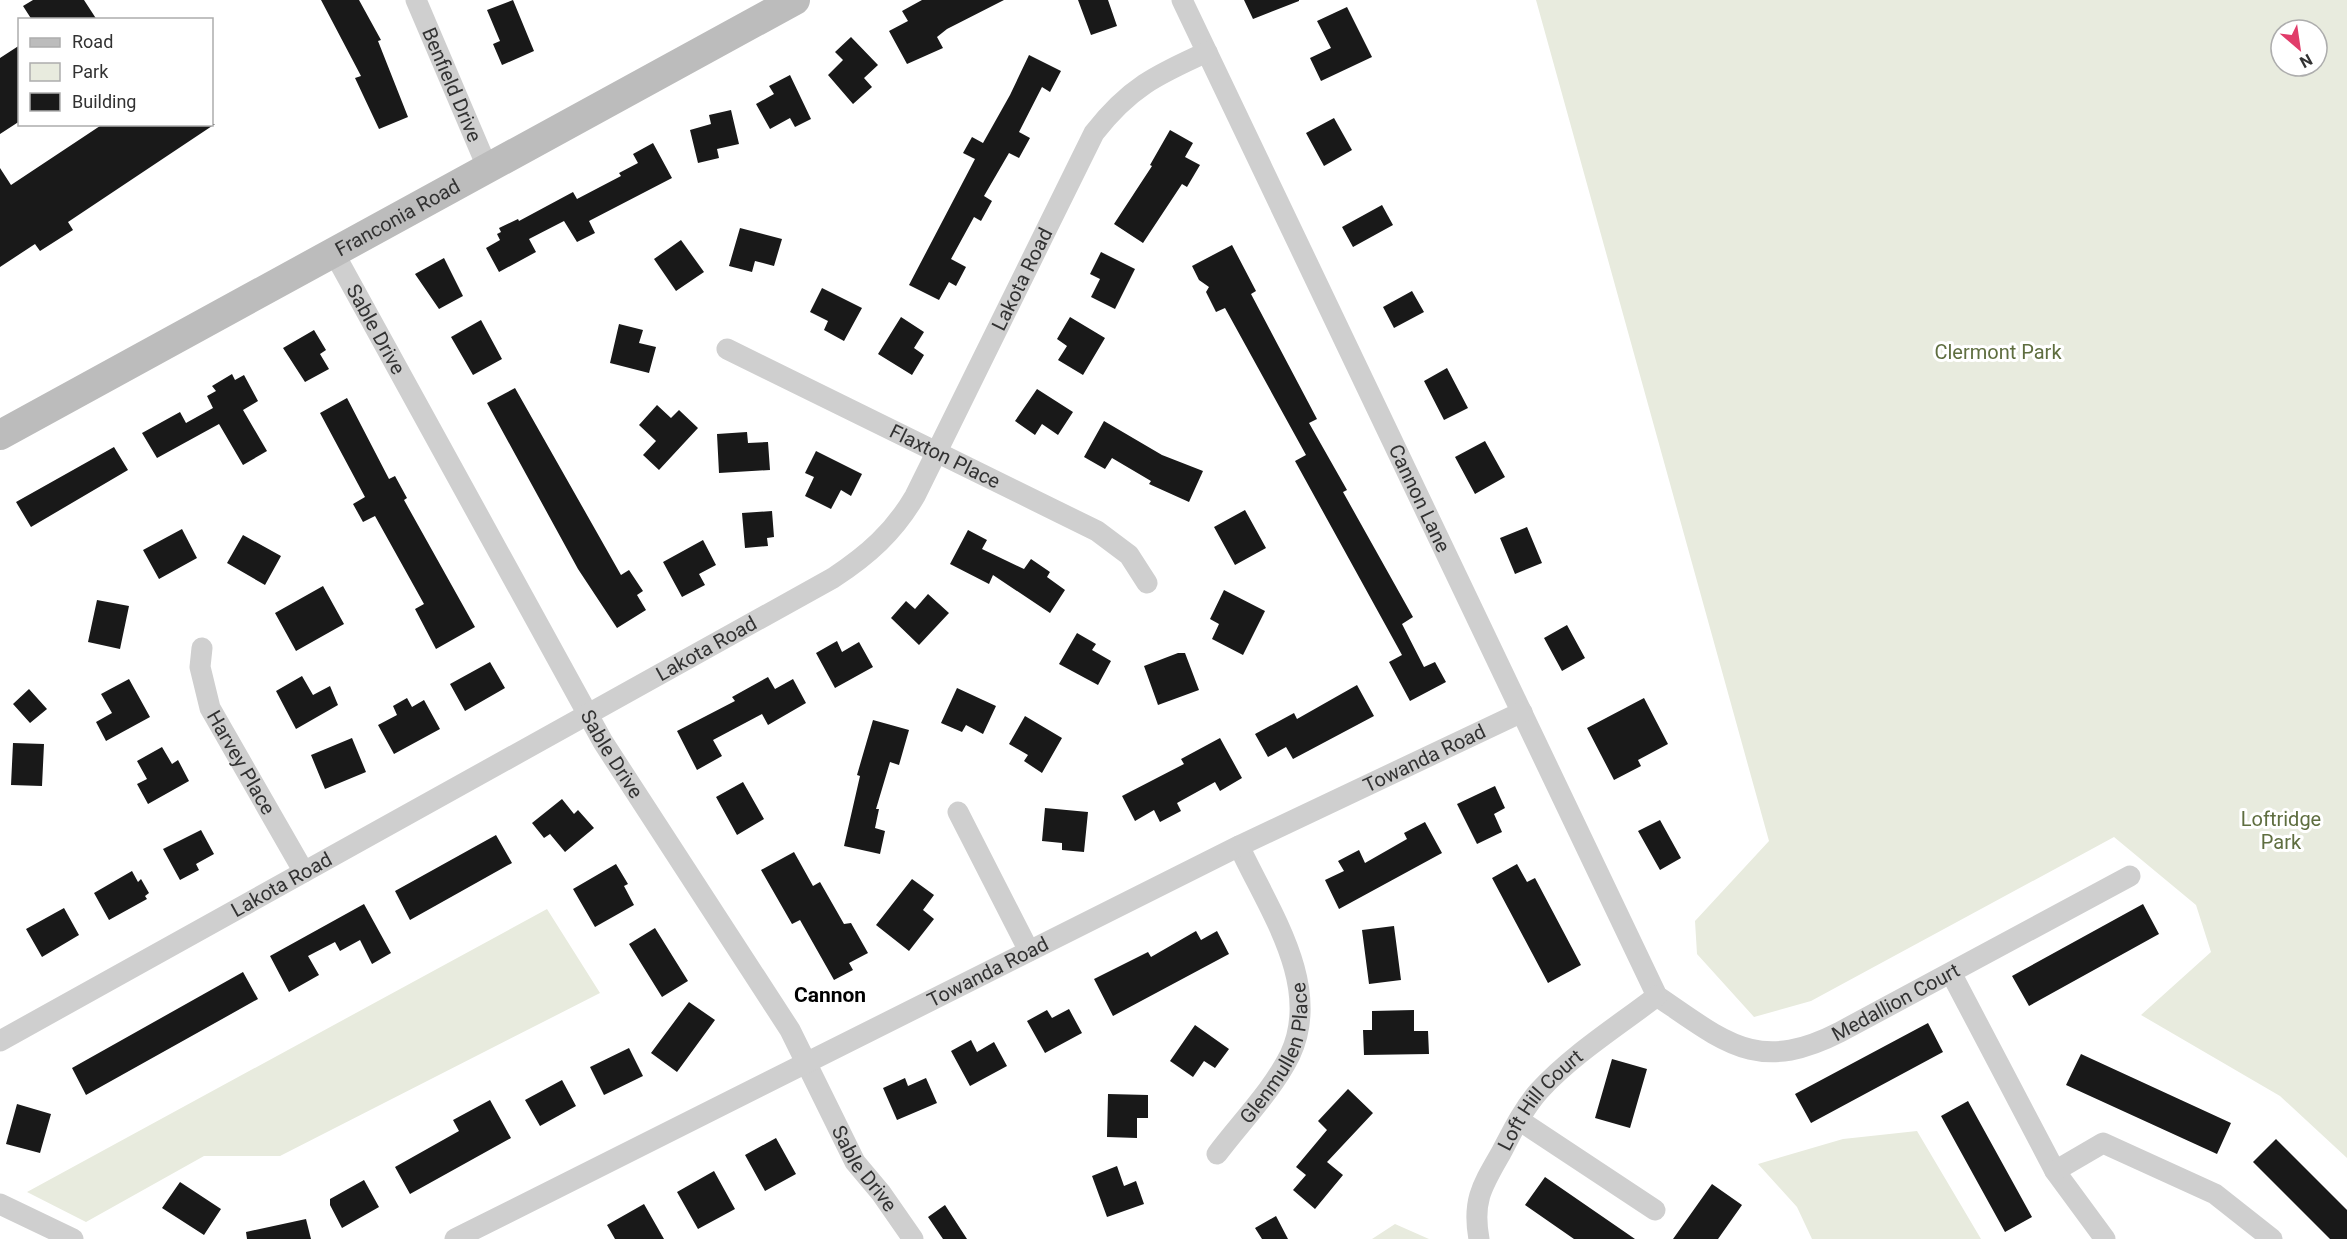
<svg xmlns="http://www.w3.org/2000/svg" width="2347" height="1239" font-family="Roboto,sans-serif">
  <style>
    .green { fill: #e8ebde; fill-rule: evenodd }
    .building { fill: #191919 }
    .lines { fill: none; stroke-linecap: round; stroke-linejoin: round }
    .street { stroke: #cfcfcf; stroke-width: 21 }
    .secondary { stroke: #bcbcbc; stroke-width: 30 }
    .labels { text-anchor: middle; stroke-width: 6; stroke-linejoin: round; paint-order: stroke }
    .street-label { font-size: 20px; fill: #323232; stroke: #fff }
    .park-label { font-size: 20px; fill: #5f6e40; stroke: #fff }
    .neighbourhood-label { font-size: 21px; font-weight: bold; fill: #000; stroke: #fff }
  </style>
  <rect width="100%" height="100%" fill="#fff"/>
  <path class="green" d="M1536,0H2347V1158L2280,1096L2141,1015L2211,952L2196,905L2114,837L1811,1001L1754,1017L1697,954L1695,921L1769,841ZM2281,30H2317V66H2281Z
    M547,909L600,993L280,1156H204L86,1222L27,1192Z
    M1917,1131L1981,1239H1812L1797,1207L1758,1164L1843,1139Z
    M1395,1224L1429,1239H1372Z"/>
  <path class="building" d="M33,0H84L97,20H32L23,6Z
    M321,0H359L381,40L378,41L408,117L379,129L355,78L361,76Z
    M513,0L534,51L502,65L493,44L500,41L487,10Z
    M922,0H1004L947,29L937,37L943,48L907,64L889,31L908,21L902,11Z
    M1078,0H1108L1117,26L1091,35Z
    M1244,0H1299V1L1253,19Z
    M1347,7L1372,57L1321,81L1310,58L1331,48L1317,21Z
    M851,37L878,65L864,78L872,87L853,104L828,75L843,60L835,52Z
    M20,45V121L0,134V58Z
    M1029,55L1061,71L1050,92L1042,87L1019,132L1030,138L1019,158L1009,153L984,196L992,201L981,221L974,217L951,259L966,267L956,286L949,282L939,300L909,285L975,159L963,153L972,137L983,143L1010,95Z
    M790,75L811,119L795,127L790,118L770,129L756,104L774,94L769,86Z
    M731,110L739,144L717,149L719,158L698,163L690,130L711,124L709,115Z
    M1334,118L1352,150L1324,166L1306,133Z
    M103,124H215L68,222L73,230L40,251L35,244L0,267V168L11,185Z
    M1170,130L1193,143L1185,157L1200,165L1187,187L1182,184L1143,243L1114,224L1152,166L1150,165Z
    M653,143L672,178L589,221L595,233L577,242L564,221L529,239L536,252L499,272L486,248L500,240L497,234L501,232L499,228L518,219L519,221L573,192L577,199L621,176L619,173L638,163L633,154Z
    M1382,205L1393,225L1353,247L1342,227Z
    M740,228L782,239L774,266L755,261L752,272L729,266Z
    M681,240L704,272L676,291L654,259Z
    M1232,245L1256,291L1251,294L1317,419L1309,423L1347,490L1343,492L1413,617L1402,624L1424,667L1435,662L1446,682L1410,701L1389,662L1402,655L1295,461L1306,455L1225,308L1216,312L1206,292L1209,287L1199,280L1192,266Z
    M1101,252L1135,269L1115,309L1091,297L1100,279L1090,274Z
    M444,258L463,296L439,309L415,274Z
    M822,288L862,308L844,341L824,330L828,321L810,312Z
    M1412,291L1424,312L1394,328L1383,307Z
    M901,317L924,332L914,348L924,355L912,375L878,354Z
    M1070,317L1105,338L1083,375L1058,360L1067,346L1057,339Z
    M481,320L502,359L473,375L451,337Z
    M619,324L643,330L639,343L656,347L649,373L610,363Z
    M314,330L326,350L320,354L329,369L305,382L283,348Z
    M1447,368L1468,408L1444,420L1424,381Z
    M232,374L235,380L244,375L258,401L243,410L267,451L243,465L219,424L157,458L142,433L180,412L186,423L213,408L207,396L216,391L212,386Z
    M515,388L621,575L629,570L643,591L637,595L646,610L617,628L578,569L487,403Z
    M1037,389L1073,412L1058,435L1042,424L1035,435L1015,421Z
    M347,398L389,479L395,476L407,498L404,500L475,627L436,649L415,609L424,604L375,516L363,522L353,504L365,497L320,413Z
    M657,405L671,418L679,410L698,428L659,470L643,455L656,441L639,425Z
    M1104,421L1162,455L1203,471L1189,502L1149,484L1151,481L1112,458L1105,469L1084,457Z
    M747,432L748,443L768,442L770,470L719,473L717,434Z
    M1485,441L1505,477L1475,494L1455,457Z
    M114,447L128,470L31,527L16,502Z
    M816,451L862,474L851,496L841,490L831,509L805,496L814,477L805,473Z
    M1245,510L1266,548L1235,565L1214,527Z
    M772,511L774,537L767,538L768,546L745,548L742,513Z
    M1527,527L1542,563L1515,574L1500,538Z
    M182,529L197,558L159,579L143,550Z
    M968,530L987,540L982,549L1024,569L1031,559L1050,572L1047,577L1065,590L1050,613L993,575L989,584L950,564Z
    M243,535L281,556L265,585L227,563Z
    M703,540L716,565L699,574L705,585L682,597L663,562Z
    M323,586L344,624L296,651L275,613Z
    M1224,590L1265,611L1243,655L1212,639L1219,624L1210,619Z
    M928,594L949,613L919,645L891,618L906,601L915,609Z
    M97,600L129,606L120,649L88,642Z
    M1567,625L1585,658L1562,671L1544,638Z
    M1077,633L1096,644L1092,650L1111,661L1098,685L1059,664Z
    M837,641L842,652L859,642L873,667L835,688L816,653Z
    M1178,653H1185L1199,690L1158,705L1144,666Z
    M490,662L505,688L465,711L450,684Z
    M302,676L313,695L330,686L338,705L296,729L276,691Z
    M768,677L775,689L793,679L806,703L768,725L762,714L713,740L722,756L697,770L677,731L735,701L732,697Z
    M129,679L150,717L106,741L96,722L112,713L101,694Z
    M1357,685L1374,716L1293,759L1286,747L1268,757L1255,734L1294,713L1297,719Z
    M957,688L996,706L983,734L966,725L962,732L941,723Z
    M29,689L47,709L30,723L13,704Z
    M407,698L412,707L424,700L440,729L394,754L378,725L397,715L393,706Z
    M1644,698L1668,744L1638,760L1641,766L1614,780L1587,728Z
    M1025,716L1062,738L1042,773L1024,761L1028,755L1009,744Z
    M873,720L909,730L899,765L890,762L876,809H879L875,828L885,831L880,854L844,846L860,776L857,775Z
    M352,738L366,772L325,789L311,755Z
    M1220,738L1242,778L1220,791L1215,782L1177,803L1181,811L1160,822L1154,810L1135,821L1122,796L1184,764L1181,759Z
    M13,743L44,744L42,786L11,785Z
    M162,747L172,764L178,760L189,781L148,804L137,784L147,779L137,761Z
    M743,782L764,819L737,835L716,797Z
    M1495,786L1505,808L1494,814L1502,832L1477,844L1457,804Z
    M562,799L574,814L578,810L594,828L565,852L550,834L544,838L532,823Z
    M1045,808L1088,812L1084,852L1062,850V843L1042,841Z
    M1660,820L1681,858L1660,870L1638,831Z
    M1425,822L1442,853L1339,909L1325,880L1344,871L1338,861L1359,850L1365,863L1407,839L1404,833Z
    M201,830L214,854L196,864L199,870L180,880L163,849Z
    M496,835L512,863L410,920L395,891Z
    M794,852L813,886L820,882L844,924L851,923L868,953L849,963L853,970L834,980L800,920L792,924L761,870Z
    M616,864L628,884L624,886L634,905L595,927L573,889Z
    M1517,864L1527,882L1535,878L1581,965L1548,983L1492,878Z
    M132,871L138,882L141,879L149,893L145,896L147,899L109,920L94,893Z
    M912,879L934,895L923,910L934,919L909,951L876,925Z
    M364,904L391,953L372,964L360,940L340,951L335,942L308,956L319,975L289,992L270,956Z
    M2143,904L2159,934L2029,1006L2012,976Z
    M64,908L79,935L42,957L26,929Z
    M1394,926L1401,980L1369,984L1362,930Z
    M655,928L688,981L662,997L629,944Z
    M1196,931L1201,940L1217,931L1229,954L1113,1016L1094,979L1148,952L1151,957Z
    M243,972L258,999L86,1095L72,1068Z
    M689,1002L715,1020L677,1072L651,1053Z
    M1069,1009L1082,1033L1045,1053L1027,1021L1047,1010L1052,1018Z
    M1414,1010V1031H1428L1429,1054L1364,1055L1363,1030H1372V1011Z
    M1928,1023L1943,1052L1811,1123L1795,1094Z
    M1195,1025L1229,1049L1215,1068L1204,1061L1193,1077L1170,1061Z
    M971,1040L977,1052L994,1042L1007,1066L970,1086L951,1051Z
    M629,1048L643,1076L604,1095L590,1067Z
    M2081,1054L2231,1123L2217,1154L2066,1085Z
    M1612,1059L1647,1069L1630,1128L1595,1118Z
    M905,1078L908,1086L926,1078L937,1103L897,1120L883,1088Z
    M562,1080L576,1106L540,1126L525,1100Z
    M1348,1089L1373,1113L1327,1162L1343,1175L1315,1209L1293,1190L1306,1175L1296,1167L1327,1130L1318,1121Z
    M1108,1094L1148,1095V1118H1137V1138L1107,1137Z
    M490,1100L511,1138L410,1194L395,1167L459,1131L453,1120Z
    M1968,1101L2032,1217L2005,1232L1941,1116Z
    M17,1104L51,1114L40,1153L6,1144Z
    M776,1138L796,1174L765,1191L745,1155Z
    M2276,1139L2347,1210V1239H2330L2253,1162Z
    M1117,1166L1124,1186L1136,1181L1144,1204L1107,1217L1092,1176Z
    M714,1171L735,1209L698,1229L677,1192Z
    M1545,1177L1635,1239H1574L1525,1205Z
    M364,1180L379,1207L342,1228L330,1205V1199Z
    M180,1182L221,1209L204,1235L162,1208Z
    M1712,1184L1742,1205L1718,1239H1673Z
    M644,1204L664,1239H615L607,1225Z
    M945,1205L967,1239H943L928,1217Z
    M1276,1216L1288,1239H1262L1255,1228Z
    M306,1219L311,1239H247L246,1232Z"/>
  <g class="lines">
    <g class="street">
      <path id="s1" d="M416,0L488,169"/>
      <path id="s2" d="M1182,0L1657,996C1726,1043 1758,1074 1840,1032L2130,876"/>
      <path id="s3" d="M334,253L603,742L790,1030L855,1162L881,1193L913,1239"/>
      <path id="s4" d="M727,349L1097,531L1129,555L1147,583"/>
      <path id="s5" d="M202,648L200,667L210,708L304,872"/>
      <path d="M958,812L1029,951"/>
      <path d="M1951,973L2055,1171L2105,1239"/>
      <path id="s6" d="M0,1041L833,578C868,555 894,532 915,496L1094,133C1129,88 1156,75 1207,52"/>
      <path d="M1519,1120L1655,1210"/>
      <path id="s7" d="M1217,1154C1241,1122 1272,1091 1290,1055C1323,985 1268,909 1239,846"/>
      <path d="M2055,1171L2103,1143L2215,1194L2272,1239"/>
      <path d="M0,1204L73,1239"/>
      <path id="s8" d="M455,1239L1239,846L1522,712"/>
      <path id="s9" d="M1479,1239C1472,1201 1482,1186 1501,1153C1512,1132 1523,1109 1539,1091C1573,1054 1618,1026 1657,996"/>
    </g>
    <path class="secondary" id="s10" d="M0,435L795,0"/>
  </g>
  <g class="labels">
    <g class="street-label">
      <text dy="7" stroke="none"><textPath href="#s1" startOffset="92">Benfield Drive</textPath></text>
      <text dy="7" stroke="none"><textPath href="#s10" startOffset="453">Franconia Road</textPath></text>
      <text dy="7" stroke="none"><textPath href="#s6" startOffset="1312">Lakota Road</textPath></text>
      <text dy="7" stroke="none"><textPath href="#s3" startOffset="87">Sable Drive</textPath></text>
      <text dy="7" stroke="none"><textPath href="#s4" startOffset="243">Flaxton Place</textPath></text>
      <text dy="7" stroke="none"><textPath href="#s2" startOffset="552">Cannon Lane</textPath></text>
      <text dy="7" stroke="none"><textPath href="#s6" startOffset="808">Lakota Road</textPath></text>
      <text dy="7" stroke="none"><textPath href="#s3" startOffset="573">Sable Drive</textPath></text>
      <text dy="7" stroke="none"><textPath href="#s8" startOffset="1082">Towanda Road</textPath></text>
      <text dy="7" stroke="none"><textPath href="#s5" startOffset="124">Harvey Place</textPath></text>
      <text dy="7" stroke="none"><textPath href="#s6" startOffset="322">Lakota Road</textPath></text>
      <text dy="7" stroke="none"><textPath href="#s8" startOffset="596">Towanda Road</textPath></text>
      <text dy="7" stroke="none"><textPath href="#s2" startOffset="1368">Medallion Court</textPath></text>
      <text dy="7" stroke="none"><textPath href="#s7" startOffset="120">Glenmullen Place</textPath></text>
      <text dy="7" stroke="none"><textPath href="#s9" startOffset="158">Loft Hill Court</textPath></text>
      <text dy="7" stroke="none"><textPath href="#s3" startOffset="1059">Sable Drive</textPath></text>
    </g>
    <g class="park-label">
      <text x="1998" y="359">Clermont Park</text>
      <text x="2281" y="826">Loftridge<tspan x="2281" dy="23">Park</tspan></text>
    </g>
    <g class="neighbourhood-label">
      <text x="830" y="1002">Cannon</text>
    </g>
  </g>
  <rect x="18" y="18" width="195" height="108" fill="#ffffff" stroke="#adadad" stroke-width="1.5"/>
  <rect x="30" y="38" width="30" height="9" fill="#bcbcbc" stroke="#adadad" stroke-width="1.5"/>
  <text x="72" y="48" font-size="18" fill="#323232">Road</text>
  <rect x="30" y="63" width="30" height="18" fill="#e8ebde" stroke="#adadad" stroke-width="1.5"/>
  <text x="72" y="78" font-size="18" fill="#323232">Park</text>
  <rect x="30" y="93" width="30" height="18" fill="#191919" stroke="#adadad" stroke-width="1.5"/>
  <text x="72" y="108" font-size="18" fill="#323232">Building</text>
  <g transform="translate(2299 48) rotate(151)"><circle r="28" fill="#ffffff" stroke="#adadad" stroke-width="1.5"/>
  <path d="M0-4.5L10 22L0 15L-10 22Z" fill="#e13c6a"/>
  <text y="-9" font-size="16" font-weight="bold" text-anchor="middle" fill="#323232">N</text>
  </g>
</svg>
